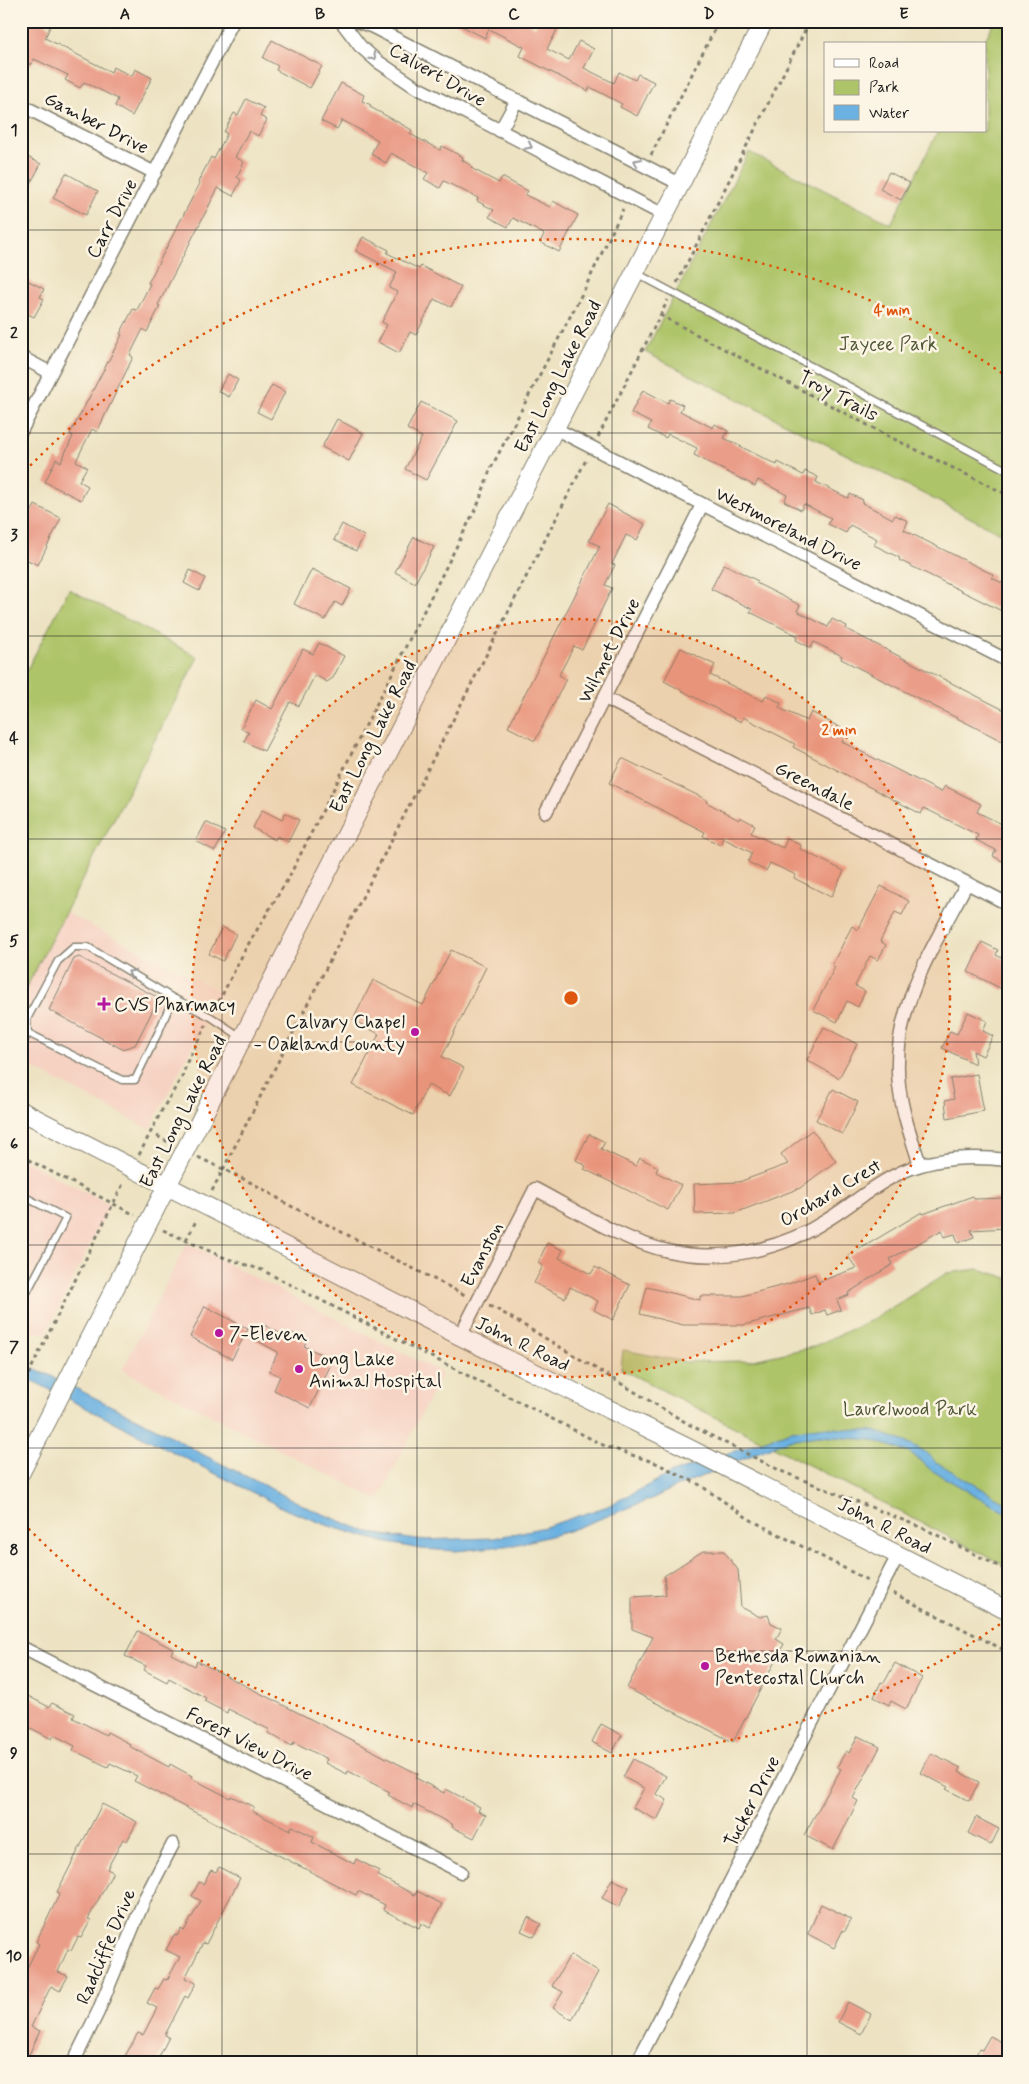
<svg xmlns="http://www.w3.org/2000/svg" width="1029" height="2084" font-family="Mynerve,sans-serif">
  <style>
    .built { fill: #f6d2c3 }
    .green { fill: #aec469; stroke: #657042 }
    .water { fill: #6bb1e1; stroke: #44667e }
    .building { fill: #ea9e8a }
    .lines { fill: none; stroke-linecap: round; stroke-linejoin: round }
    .service-casing { stroke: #848070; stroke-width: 9 }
    .minor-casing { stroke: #848070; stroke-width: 15 }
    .secondary-casing { stroke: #848070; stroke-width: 20 }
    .path { stroke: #848070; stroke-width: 3; stroke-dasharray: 4 4; stroke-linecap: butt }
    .service { stroke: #fff; stroke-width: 6 }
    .minor { stroke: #fff; stroke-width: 12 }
    .secondary { stroke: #fff; stroke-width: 18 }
    .oneway { stroke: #999 }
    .grid { fill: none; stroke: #1c1c1c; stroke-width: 1; stroke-opacity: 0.55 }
    .ring { fill: none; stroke: #de560d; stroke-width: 2.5; stroke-dasharray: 2.5 5 }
    .poi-dot { fill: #b5179e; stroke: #fcf5e5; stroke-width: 2 }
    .labels { text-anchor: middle; stroke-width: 5; stroke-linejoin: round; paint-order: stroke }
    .street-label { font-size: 19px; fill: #1c1c1c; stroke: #fcf5e5 }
    .park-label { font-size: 19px; fill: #4f5737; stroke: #fcf5e5 }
    .poi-label { font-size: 19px; fill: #1c1c1c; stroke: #fcf5e5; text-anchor: start }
    .centre { fill: #de560d; stroke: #fcf5e5; stroke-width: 2.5 }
    .ring-label { font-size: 15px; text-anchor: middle; font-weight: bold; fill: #de560d; stroke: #fcf5e5; stroke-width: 5; stroke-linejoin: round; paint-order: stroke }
    .neatline { fill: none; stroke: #1c1c1c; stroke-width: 2 }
    .grid-label { font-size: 16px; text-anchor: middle; font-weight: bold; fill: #1c1c1c }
  </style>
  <rect width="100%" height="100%" fill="#fcf5e5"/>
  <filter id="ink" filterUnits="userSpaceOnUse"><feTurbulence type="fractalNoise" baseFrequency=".02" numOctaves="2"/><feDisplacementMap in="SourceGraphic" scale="10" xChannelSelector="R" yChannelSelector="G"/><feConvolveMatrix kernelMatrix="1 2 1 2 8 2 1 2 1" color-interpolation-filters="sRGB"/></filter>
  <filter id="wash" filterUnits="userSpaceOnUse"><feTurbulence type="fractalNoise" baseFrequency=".0096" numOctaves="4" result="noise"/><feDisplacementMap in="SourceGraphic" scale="20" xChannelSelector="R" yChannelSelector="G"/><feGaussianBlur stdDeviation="1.12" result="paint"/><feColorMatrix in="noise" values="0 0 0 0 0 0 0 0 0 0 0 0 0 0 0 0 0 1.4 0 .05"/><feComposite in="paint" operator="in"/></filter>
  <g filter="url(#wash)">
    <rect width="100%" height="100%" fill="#ede3c3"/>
    <path class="built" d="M65,912L220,992L150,1129L21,1062V998Z
      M21,1159L110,1205L46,1333L21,1331Z
      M187,1243L442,1373L378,1500L122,1370Z"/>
    <path class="green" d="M995,21H1008V537L645,352L749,152L891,224L938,131H985V44H983Z
      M69,589L198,657L21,998V681Z
      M979,1269L1008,1278V1567L621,1369L623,1350L686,1362L749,1361L812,1347L870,1321L947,1273Z"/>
    <path class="water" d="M21,1363L45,1373L162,1431L204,1455L313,1510L370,1533L417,1540L494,1538L545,1527L608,1506L672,1473L791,1431L818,1427L875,1431L911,1444L925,1452L936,1462L1008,1504V1514L931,1470L919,1459L907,1452L872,1440L819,1436L788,1440L674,1488L649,1500L566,1532L514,1545L456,1551L421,1549L383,1542L332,1527L287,1510L21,1375Z"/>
    <g id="blocks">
      <path class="building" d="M21,21H39L50,27L45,38L111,72L113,67L132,76L135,69L152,78L132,116L115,106L118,99L84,82L80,88L65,80L68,75L34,59L31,65L21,60Z
        M452,21H524L535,27L538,21H549L559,26L547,49L569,60L579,41L594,49L584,68L614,83L619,72L635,80L638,74L654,82L637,116L620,107L622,104L590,87L588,91L520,56L524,47L489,29L485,38Z
        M272,40L322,66L310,88L276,70L278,66L263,58Z
        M341,83L364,95L362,101L371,105L370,107L412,130L410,134L440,150L442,146L463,157L462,160L472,166L471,168L499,183L502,177L528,191L525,195L550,207L553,201L578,215L559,252L540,242L544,234L513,218L508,227L489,217L494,210L477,201L478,198L444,181L440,188L424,179L428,173L391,153L386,163L371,154L378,140L342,120L337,129L321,121Z
        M246,99L264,108L260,116L267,120L258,136L249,131L235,157L244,162L237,177L241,180L233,196L218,188L158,305L160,306L147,332L143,329L130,355L133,357L97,432L92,429L76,461L87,467L79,481L88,486L81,500L45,482L56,459L61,462L73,436L70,434L122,335L120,334L133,309L137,310L150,284L148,283L200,183L198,182L211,157L214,159L227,134L224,132L234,113L238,115Z
        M26,156L41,164L21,201V165Z
        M889,172L910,183L901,200L880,189Z
        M66,173L98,191L86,215L53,198Z
        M363,237L389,250L387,253L419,269L421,266L461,287L451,307L434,299L416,335L410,332L399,353L378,342L387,325L382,322L397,292L389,288L397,272L356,251Z
        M21,277L44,289L40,297L44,299L34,317L21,311Z
        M228,374L238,380L229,397L218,391Z
        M272,385L285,392L271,419L257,412Z
        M643,390L668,403L670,399L683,405L680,411L713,428L715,424L728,431L724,438L777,465L778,462L803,475L805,471L818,477L816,482L848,498L850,494L863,500L862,503L893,519L895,515L908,521L904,530L994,575L992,578L1008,586V614L899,560L900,558L874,545L877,539L850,525L846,533L828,524L831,518L804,504L801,510L784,501L787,495L758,480L755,486L694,455L697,448L668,434L666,438L648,429L651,423L631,413Z
        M421,402L458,421L426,480L405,469L422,437L407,429Z
        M337,419L363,433L349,461L322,447Z
        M608,504L645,524L637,540L626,535L612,564L615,565L605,585L612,588L582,650L574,646L559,675L566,679L535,741L508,727L600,546L589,541Z
        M35,505L61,518L38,565L21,557V532Z
        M342,524L364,536L356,551L334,540Z
        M414,537L434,547L415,583L395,572Z
        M724,564L758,581L756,583L800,605L797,611L828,627L832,619L847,626L846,629L1008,712V744L841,659L842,656L814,642L811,648L796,640L798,636L750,612L752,609L711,589Z
        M312,569L351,589L342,606L335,602L325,620L294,604Z
        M190,570L205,578L199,591L184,583Z
        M319,643L344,656L333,678L327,682L315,675L299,706L290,702L264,751L244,741L249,732L241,728L256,700L272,709L303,649L313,654Z
        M681,648L715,665L710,675L763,701L766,695L781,703L779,708L807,721L811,712L847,731L842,742L941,792L945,786L981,804L977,812L1008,827V864L993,856L996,850L976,840L978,835L924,808L921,814L793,747L795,744L743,717L741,722L664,681Z
        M622,758L707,800L706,802L739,820L740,817L755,825L751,833L783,848L787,839L801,845L800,849L844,871L831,897L794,878L796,875L770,863L766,871L748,862L752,853L723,838L720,845L703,836L705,832L609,783Z
        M262,810L282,820L285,813L299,820L288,842L277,836L275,840L253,828Z
        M206,822L225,832L215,851L196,841Z
        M881,886L909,901L902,915L895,912L880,941L886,945L878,960L870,956L855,986L865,991L858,1007L847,1001L837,1022L813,1010L835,967L832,965L852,926L858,930Z
        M222,927L236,934L223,961L209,954Z
        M982,942L998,950L996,955L1008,961V983L1004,990L968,972Z
        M451,950L486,967L442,1057L464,1068L450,1096L428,1085L413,1115L353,1085L379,1034L353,1020L373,980L423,1005Z
        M79,957L159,998L135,1045L122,1049L49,1010L74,959Z
        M968,1012L987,1021L983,1031L993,1036L983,1056L973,1051L975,1064L942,1048L950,1031L957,1034Z
        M824,1027L857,1044L839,1078L807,1060Z
        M977,1074L984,1111L947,1118L945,1101L954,1099L950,1079Z
        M833,1089L858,1102L842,1134L816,1120Z
        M812,1130L836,1161L800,1188L735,1213L695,1214L694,1184L739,1182L788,1164L781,1154Z
        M589,1134L605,1142L601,1149L636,1166L640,1158L658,1167L656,1172L681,1185L668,1210L584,1169L586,1166L576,1160Z
        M973,1196L974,1199L1008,1198L1007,1228L971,1230L974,1237L958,1243L955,1234L944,1237L942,1230L890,1259L893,1264L848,1293L849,1295L837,1300L841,1310L827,1315L825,1310L812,1315L809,1308L744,1325H683L640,1314L647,1287L700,1300V1296H742L788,1284L815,1274L818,1282L856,1268L848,1256L922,1212L923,1214Z
        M547,1243L563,1250L559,1258L591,1274L595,1267L630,1285L613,1320L594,1310L598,1301L570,1287L565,1298L534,1283L543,1266L538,1263Z
        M205,1306L248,1329L232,1359L190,1337Z
        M262,1324L287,1337L290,1332L307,1340L304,1346L333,1360L310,1408L274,1390L280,1376L269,1371L278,1352L254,1339Z
        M703,1551H724L738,1570L741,1607L760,1617L768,1615L771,1623L782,1628L776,1639L784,1644L733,1742L627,1688L653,1637L632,1629V1597L666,1595L664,1576Z
        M138,1631L173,1649L171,1654L195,1666L197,1661L418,1774L416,1778L444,1793L446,1789L480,1807L478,1811L486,1815L474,1838L452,1827L453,1825L413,1804L412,1808L388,1795L390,1792L348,1771L347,1774L325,1763L327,1759L294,1742L292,1746L268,1733L270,1730L228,1709L227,1713L204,1701L206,1698L169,1678L167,1682L144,1670L146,1666L125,1656Z
        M895,1663L922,1678L906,1709L891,1701L889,1705L874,1697L881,1682L884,1683Z
        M28,1696L49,1707L52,1703L75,1714L73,1718L106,1735L107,1732L130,1744L129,1746L169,1767L170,1764L192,1776L191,1778L230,1798L231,1796L254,1807L252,1811L290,1830L292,1826L314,1837L312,1842L354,1864L356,1859L379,1871L377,1875L415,1895L417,1891L442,1904L430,1928L421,1923L419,1928L383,1910L385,1905L358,1891L356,1895L134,1781L137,1776L110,1763L108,1767L73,1750L75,1746L54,1735L52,1739L21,1723V1710Z
        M601,1724L622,1735L612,1753L592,1742Z
        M858,1736L880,1747L853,1798L858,1801L833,1850L804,1835L841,1769L837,1767L846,1751L849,1753Z
        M931,1753L961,1768L959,1772L979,1782L969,1801L946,1789L948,1787L921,1773Z
        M633,1759L666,1776L656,1794L667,1800L657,1820L633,1808L644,1788L623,1777Z
        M102,1804L137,1822L127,1841L123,1839L107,1869L113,1872L88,1919L91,1920L81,1938L78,1937L71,1951L68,1949L58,1972L68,1976L60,1991L51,1986L31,2027L40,2031L25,2063H21V1980L39,1944L36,1942L60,1893L57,1892Z
        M976,1817L999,1829L991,1845L968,1833Z
        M219,1867L240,1878L206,1944L203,1943L185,1978L196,1983L188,1998L185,1996L165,2035L169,2037L156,2063H134L124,2058L138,2033L143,2035L157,2008L147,2003L155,1988L158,1989L164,1979L167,1980L180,1957L166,1950L174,1935L177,1936L181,1929L184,1931L201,1901L192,1896L199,1882L203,1884L211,1870L216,1872Z
        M612,1879L629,1887L619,1907L602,1898Z
        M821,1904L851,1919L845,1931L843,1930L834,1948L808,1934Z
        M528,1917L541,1924L534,1937L521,1931Z
        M570,1955L598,1972L572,2020L553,2008L563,1992L552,1986Z
        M848,2002L871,2014L861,2034L838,2022Z
        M990,2036L1008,2045V2063H972L979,2049L982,2050Z"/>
    </g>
  </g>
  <g filter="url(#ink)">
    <use href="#blocks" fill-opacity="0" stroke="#848070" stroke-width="1"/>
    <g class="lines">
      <g class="service-casing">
        <path id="service" d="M636,273L1008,471
          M28,1033L27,1019L58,961L74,947H88L173,998L211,1017L241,1037
          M21,1047L28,1033L122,1080H135L159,1031L173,998
          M21,1195L66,1218L25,1296L21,1295"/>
      </g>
      <g class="minor-casing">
        <path id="minor" d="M341,21L360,46L377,61L414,86L664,215
          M357,21L373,27L680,184
          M21,105L155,173
          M500,131L517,100
          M21,357L51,373
          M554,428L1008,661
          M21,431L233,21
          M605,698L1008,904
          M546,812L702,505
          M920,1165C912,1139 902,1113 899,1085C890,1011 934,946 967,883
          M460,1336L535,1189C577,1211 621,1240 668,1251C722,1263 781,1250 827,1220C853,1204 876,1183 904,1171C937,1157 973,1156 1008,1160
          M21,1647L461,1872
          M73,2063L98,2012L145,1898L173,1844
          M637,2063L898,1555"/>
      </g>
      <g class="secondary-casing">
        <path id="secondary" d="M21,1111L460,1336L688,1448L1008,1611
          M21,1472L366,796L764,21"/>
      </g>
      <path class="path" d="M651,155L719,21
        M677,283L810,21
        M660,315L892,438L1008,495
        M598,437L668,300
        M215,1009L246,948L289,877L479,502L490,470L585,288L623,209
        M157,1136L172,1144
        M139,1155L163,1108L182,1077L187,1062L206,1025
        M21,1156L135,1215
        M198,1157C228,1172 258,1184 285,1203L467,1296
        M212,1191L587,458
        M163,1230L225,1258L262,1270L605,1446L656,1463L700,1485L749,1519L869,1581
        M186,1240L197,1219
        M489,1306L495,1308L690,1425L781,1471L925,1529L1008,1571
        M21,1389L124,1182
        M893,1593L1008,1652"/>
      <use href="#service" class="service"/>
      <use href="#minor" class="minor"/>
      <use href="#secondary" class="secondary"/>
    </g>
    <defs><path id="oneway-chevron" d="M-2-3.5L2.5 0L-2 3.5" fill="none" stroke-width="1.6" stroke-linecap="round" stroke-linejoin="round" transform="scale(1.25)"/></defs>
    <g class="oneway">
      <use href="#oneway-chevron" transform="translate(373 57) rotate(40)"/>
      <use href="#oneway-chevron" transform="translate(529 146) rotate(27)"/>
      <use href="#oneway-chevron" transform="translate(637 162) rotate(-153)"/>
      <use href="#oneway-chevron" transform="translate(131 973) rotate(-149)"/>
    </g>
  </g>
  <path class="grid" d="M222,21V2063M417,21V2063M612,21V2063M807,21V2063M21,230H1008M21,433H1008M21,636H1008M21,839H1008M21,1042H1008M21,1245H1008M21,1448H1008M21,1651H1008M21,1854H1008"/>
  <circle cx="571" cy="998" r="379" fill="#de560d" fill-opacity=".12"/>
  <g class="ring">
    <circle cx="571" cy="998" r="379"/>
    <path d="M1006 1620A759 759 0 0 1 25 1525M25 471A759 759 0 0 1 1006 376"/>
  </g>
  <g class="poi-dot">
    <path d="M101.5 996.5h5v5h5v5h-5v5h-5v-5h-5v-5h5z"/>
    <circle cx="415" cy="1032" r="5"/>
    <circle cx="219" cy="1333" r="5"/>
    <circle cx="299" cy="1369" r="5"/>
    <circle cx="705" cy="1666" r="5"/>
  </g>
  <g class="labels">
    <g class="street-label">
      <text transform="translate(438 74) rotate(30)" y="7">Calvert Drive</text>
      <text transform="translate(97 122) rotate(27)" y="7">Gamber Drive</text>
      <text transform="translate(111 218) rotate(-62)" y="7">Carr Drive</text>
      <text transform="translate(557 376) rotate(-63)" y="7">East Long Lake Road</text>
      <text transform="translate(839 395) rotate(28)" y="7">Troy Trails</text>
      <text transform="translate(789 528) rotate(27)" y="7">Westmoreland Drive</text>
      <text transform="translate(608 650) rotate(-63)" y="7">Wilmet Drive</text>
      <text transform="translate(372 736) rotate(-63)" y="7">East Long Lake Road</text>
      <text transform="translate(815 785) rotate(27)" y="7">Greendale</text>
      <text transform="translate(182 1111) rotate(-63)" y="7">East Long Lake Road</text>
      <text transform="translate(830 1192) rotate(-31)" y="7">Orchard Crest</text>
      <text transform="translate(481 1254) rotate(-63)" y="7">Evanston</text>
      <text transform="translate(523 1343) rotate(26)" y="7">John R Road</text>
      <text transform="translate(885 1525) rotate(27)" y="7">John R Road</text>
      <text transform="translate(250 1743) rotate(27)" y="7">Forest View Drive</text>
      <text transform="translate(751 1801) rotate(-63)" y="7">Tucker Drive</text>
      <text transform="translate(105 1946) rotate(-67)" y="7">Radcliffe Drive</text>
    </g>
    <g class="park-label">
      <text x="888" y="350">Jaycee Park</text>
      <text x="910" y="1415">Laurelwood Park</text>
    </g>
    <g class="poi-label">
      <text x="114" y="1011">CVS Pharmacy</text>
      <text x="405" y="1028" text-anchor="end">Calvary Chapel<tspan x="405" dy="22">- Oakland County</tspan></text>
      <text x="229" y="1340">7-Eleven</text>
      <text x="309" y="1365">Long Lake<tspan x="309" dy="22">Animal Hospital</tspan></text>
      <text x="715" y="1662">Bethesda Romanian<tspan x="715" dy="22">Pentecostal Church</tspan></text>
    </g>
  </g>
  <circle cx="571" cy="998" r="8" class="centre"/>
  <g class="ring-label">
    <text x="892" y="315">4 min</text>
    <text x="839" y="735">2 min</text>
  </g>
  <rect width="1029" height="2084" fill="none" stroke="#fcf5e5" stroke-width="55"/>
  <rect x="824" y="42" width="162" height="90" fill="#fcf5e5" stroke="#a29e95"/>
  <rect x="834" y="59" width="25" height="8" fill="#ffffff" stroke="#a29e95"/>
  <text x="869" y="68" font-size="15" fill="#1c1c1c">Road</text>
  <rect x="834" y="80" width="25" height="15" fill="#aec469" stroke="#a29e95"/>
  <text x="869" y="92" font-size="15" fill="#1c1c1c">Park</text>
  <rect x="834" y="105" width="25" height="15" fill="#6bb1e1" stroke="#a29e95"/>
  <text x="869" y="118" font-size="15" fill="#1c1c1c">Water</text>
  <rect x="28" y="28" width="974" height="2028" class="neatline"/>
  <g class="grid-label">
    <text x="125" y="19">A</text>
    <text x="320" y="19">B</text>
    <text x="514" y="19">C</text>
    <text x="709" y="19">D</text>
    <text x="904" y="19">E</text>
    <text x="14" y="135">1</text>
    <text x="14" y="338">2</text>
    <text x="14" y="540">3</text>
    <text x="14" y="743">4</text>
    <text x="14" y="946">5</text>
    <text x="14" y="1149">6</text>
    <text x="14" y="1352">7</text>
    <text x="14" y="1555">8</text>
    <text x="14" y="1758">9</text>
    <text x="14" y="1961">10</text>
  </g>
</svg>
